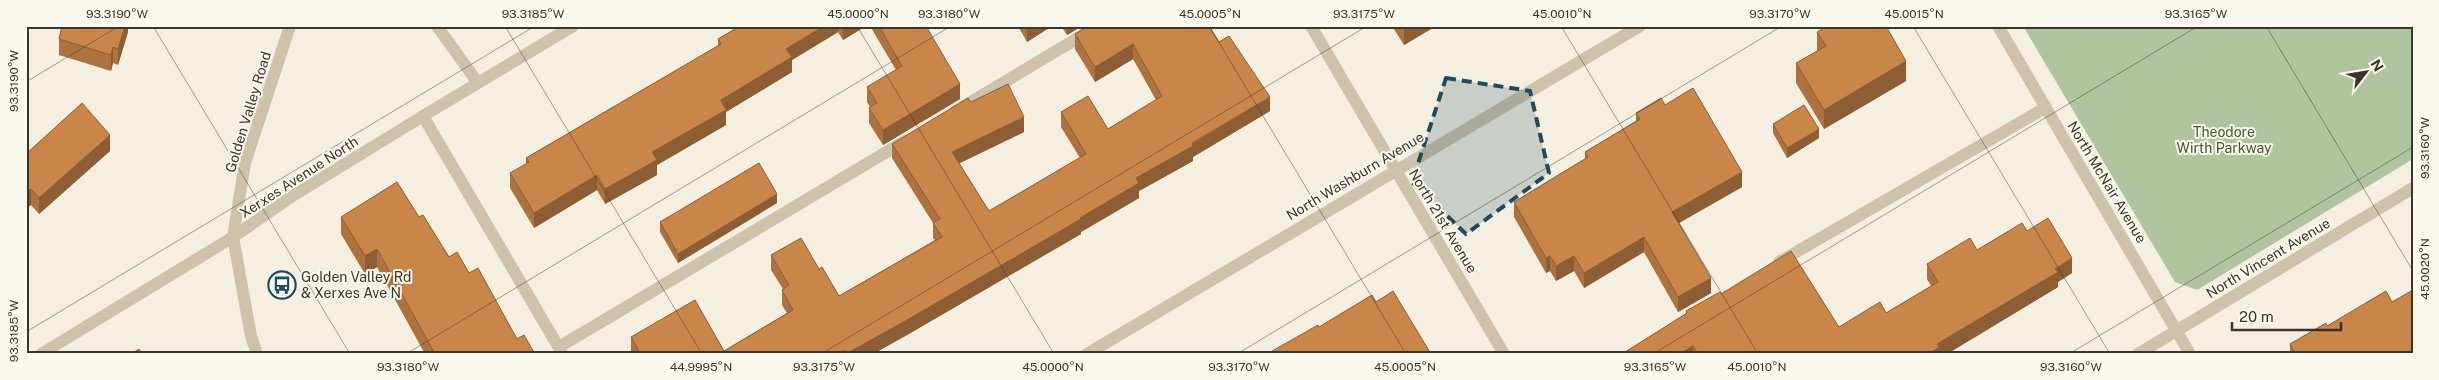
<svg xmlns="http://www.w3.org/2000/svg" width="2439" height="380" font-family="'Public Sans',sans-serif">
  <style>
    .green { fill: #b0c49f }
    .lines { fill: none; stroke-linecap: round; stroke-linejoin: round }
    .service { stroke: #cdc3ab; stroke-width: 12 }
    .minor { stroke: #cdc3ab; stroke-width: 12 }
    .tertiary { stroke: #cdc3ab; stroke-width: 12 }
    .wall { fill: #ae723f }
    .shaded-wall { fill: #8d5d33 }
    .building { fill: #ca8549; stroke: #8d5d33 }
    .marked { fill: #1e4c5f; fill-opacity: 0.2; stroke: #1e4c5f; stroke-width: 4; stroke-dasharray: 10 6; stroke-linejoin: round }
    .ticks { fill: none; stroke: #3b342b; stroke-width: 1; stroke-opacity: 0.45 }
    .labels { text-anchor: middle; stroke-width: 4; stroke-linejoin: round; paint-order: stroke }
    .street-label { font-size: 14px; fill: #3b342b; stroke: #fbf8ee }
    .park-label { font-size: 14px; fill: #405b2d; stroke: #fbf8ee }
    .poi-label { font-size: 14px; fill: #3b342b; stroke: #fbf8ee; text-anchor: start }
    .neatline { fill: none; stroke: #3b342b; stroke-width: 2 }
    .ticks-label { font-size: 12px; text-anchor: middle; fill: #3b342b }
  </style>
  <rect width="100%" height="100%" fill="#f4efe0"/>
  <path class="green" d="M2023,26H2413V159L2197,290L2175,282Z"/>
  <g class="lines">
    <path class="service" d="M437,26L478,83
      M956,111L1098,26
      M423,116L562,353
      M1779,262L2045,108
      M559,347L905,141"/>
    <path class="minor" d="M1311,26L1504,354
      M1998,26L2190,354
      M41,354L233,237L291,197L423,116L573,26
      M1087,354L1640,26
      M2138,354L2413,188"/>
    <path class="tertiary" d="M257,354L251,336L233,237L245,163L290,26"/>
  </g>
  <path class="wall" d="M128,26V32L118,65L113,63L111,71L59,55V39Z
    M740,26H866L843,40L838,32L792,60V72L726,112V125L657,165V175L605,204L597,190L534,228L510,188V173L526,164V158L718,46V39Z
    M870,26H926L960,99L883,145L869,123V108L870,107L867,102V87L896,70Z
    M1018,26H1052L1027,42Z
    M1061,26H1082L1067,35Z
    M1392,26H1436L1404,45Z
    M1817,32L1906,81L1824,129L1796,83V63L1817,51Z
    M1075,34L1219,42L1270,111L1193,157V161L1139,191V198L1081,232V234L907,335L873,354H632L631,352V337L724,351L787,313L782,305V290L783,289L771,270V255L819,269L839,296L935,240L933,238V223L892,158V144L971,102L1024,132L959,163L989,211L1080,158L1061,127V112L1108,129L1156,100L1133,59L1095,82L1075,49Z
    M1665,105L1742,187L1679,223L1711,293L1678,312L1644,252L1584,288L1574,271L1556,281L1550,271L1546,273L1514,217V202L1585,159V152L1636,121V113Z
    M1773,124L1819,138L1787,158L1773,133Z
    M110,151L39,214L31,205L26,209V154Z
    M777,203L678,263L660,232V222Z
    M341,217H419L449,257L469,273L517,339L535,354H425L377,267L365,274L341,234Z
    M2027,231L2072,273L2058,282V287L1947,354H1622L1686,314V311L1721,294L1839,327L1886,313L1931,286L1927,279V264L1977,250Z
    M2327,326L2413,354H2290V344Z"/>
  <path class="shaded-wall" d="M125,26H128V32L118,65V49Z
    M824,26H838V32L792,60V72L726,112V125L657,165V175L605,204V189L721,100L786,49Z
    M843,26H866L843,40Z
    M1028,26H1052L1027,42V27Z
    M1067,26H1082L1067,35Z
    M1409,26H1436L1404,45V29Z
    M1133,44V59L1095,82V67Z
    M113,47V63L111,71V55Z
    M1906,61V81L1824,129V110Z
    M960,84V99L883,145V130Z
    M1270,97V111L1193,157V161L1139,191V198L1081,232V234L907,335L873,354H846Z
    M1024,117V132L952,167V152Z
    M1819,129V138L1787,158V148Z
    M110,135V151L39,214V198Z
    M1742,172V187L1672,227V212Z
    M597,175V190L534,228V213Z
    M31,189V205L26,209V193Z
    M777,194V203L678,263V254Z
    M1644,237V252L1584,288V273Z
    M377,249V267L365,274V256Z
    M1550,256V271L1546,273V258Z
    M1574,256V271L1556,281V266Z
    M2072,258V273L2058,282V287L1947,354H1929L1937,344Z
    M1711,278V293L1678,312V297Z
    M1693,346V354H1679Z
    M844,350V354H837Z"/>
  <path class="building" d="M62,26H125L118,49L113,47L111,55L59,39Z
    M740,26H824L786,49L792,57L721,100L726,110L652,152L657,160L605,189L597,175L534,213L510,173L529,162L526,158L721,44L718,39Z
    M879,26H926L960,84L883,130L869,108L877,103L867,87L902,66Z
    M1088,26H1209L1219,42L1229,36L1270,97L1192,143L1193,146L1136,178L1139,183L1080,218L1081,219L907,320L846,354L844,350L837,354H641L631,337L695,300L724,351L793,310L782,290L789,285L771,255L801,238L819,269L822,267L839,296L942,237L933,223L940,219L892,144L968,98L971,102L1008,84L1024,117L952,152L989,211L1086,154L1061,112L1088,96L1108,129L1162,96L1133,44L1095,67L1075,34Z
    M1402,26H1409L1404,29Z
    M1827,26H1874L1875,27L1877,26H1886L1906,61L1824,110L1796,63L1826,46L1817,32Z
    M1693,88L1742,172L1672,212L1711,278L1678,297L1644,237L1584,273L1574,256L1556,266L1550,256L1546,258L1514,202L1588,157L1585,152L1640,119L1636,113L1661,98L1665,105Z
    M82,103L110,135L39,198L31,189L26,193V154Z
    M1804,105L1819,129L1787,148L1773,124Z
    M759,163L777,194L678,254L660,222Z
    M397,182L419,217L423,215L449,257L457,252L469,273L478,268L517,339L524,335L535,354H435L377,249L365,256L341,217Z
    M2048,218L2072,258L2055,269L2058,272L1937,344L1939,347L1929,354H1698L1693,346L1679,354H1622L1687,313L1686,311L1720,292L1721,294L1791,251L1839,327L1880,302L1886,313L1938,282L1927,264L1970,238L1977,250L2022,223L2027,231Z
    M2413,290V351L2407,354H2293L2295,353L2290,344L2326,323L2327,326L2386,291L2392,302Z
    M1393,291L1431,354H1267L1318,325L1319,327L1372,295L1376,302Z
    M139,349L142,354H131Z"/>
  <path class="marked" d="M1446,78L1530,91L1549,173L1466,234L1412,182Z"/>
  <path class="ticks" d="M153,26L350,354M505,26L702,354M857,26L1054,354M1209,26L1406,354M1561,26L1758,354M1913,26L2110,354M2266,26L2413,271M26,82L119,26M26,332L535,26M406,354L951,26M821,354L1367,26M1237,354L1782,26M1653,354L2198,26M2069,354L2413,147"/>
  <defs>
    <g id="bus-ring" transform="scale(1.4375)"><circle r="9.5" fill="#fbf8ee" stroke="#1e4c5f" stroke-width="1.5"/><path d="M-5-6H5V4H4V6H2V4H-2V6H-4V4H-5ZM-3.5-4V0h7V-4ZM-3.5 1.2v1.5H-2V1.2ZM2 1.2v1.5H3.5V1.2Z" fill="#1e4c5f"/></g>
  </defs>
  <g fill-rule="evenodd">
    <use href="#bus-ring" x="282" y="285"/>
  </g>
  <g class="labels">
    <g class="street-label">
      <text transform="translate(248 112) rotate(-73)" y="5">Golden Valley Road</text>
      <text transform="translate(1355 176) rotate(-31)" y="5">North Washburn Avenue</text>
      <text transform="translate(299 177) rotate(-33)" y="5">Xerxes Avenue North</text>
      <text transform="translate(2107 182) rotate(59)" y="5">North McNair Avenue</text>
      <text transform="translate(1443 221) rotate(59)" y="5">North 21st Avenue</text>
      <text transform="translate(2268 258) rotate(-31)" y="5">North Vincent Avenue</text>
    </g>
    <g class="park-label">
      <text x="2224" y="137">Theodore<tspan x="2224" dy="16">Wirth Parkway</tspan></text>
    </g>
    <g class="poi-label">
      <text x="301" y="282">Golden Valley Rd<tspan x="301" dy="16">&amp; Xerxes Ave N</tspan></text>
    </g>
  </g>
  <rect width="2439" height="380" fill="none" stroke="#fbf8ee" stroke-width="55"/>
  <g transform="translate(2366 72) rotate(59)" stroke="#fbf8ee" stroke-width="4" paint-order="stroke">
  <path d="M0-4L9 19L0 12L-9 19Z" fill="#3b342b"/>
  <text y="-8" font-size="14" font-weight="bold" text-anchor="middle" fill="#3b342b">N</text>
  </g>
  <path d="M2232 322v8h109v-8" fill="none" stroke="#3b342b" stroke-width="2.5"/>
  <text x="2239" y="322" font-size="15" fill="#3b342b" stroke="#fbf8ee" stroke-width="4" paint-order="stroke">20 m</text>
  <rect x="28" y="28" width="2384" height="324" class="neatline"/>
  <g class="ticks-label">
    <text x="117" y="18">93.3190°W</text>
    <text x="533" y="18">93.3185°W</text>
    <text x="858" y="18">45.0000°N</text>
    <text x="949" y="18">93.3180°W</text>
    <text x="1210" y="18">45.0005°N</text>
    <text x="1364" y="18">93.3175°W</text>
    <text x="1562" y="18">45.0010°N</text>
    <text x="1780" y="18">93.3170°W</text>
    <text x="1914" y="18">45.0015°N</text>
    <text x="2196" y="18">93.3165°W</text>
    <text transform="translate(14 81) rotate(-90)" y="4">93.3190°W</text>
    <text transform="translate(2425 148) rotate(-90)" y="4">93.3160°W</text>
    <text transform="translate(2425 269) rotate(-90)" y="4">45.0020°N</text>
    <text transform="translate(14 331) rotate(-90)" y="4">93.3185°W</text>
    <text x="408" y="371">93.3180°W</text>
    <text x="701" y="371">44.9995°N</text>
    <text x="824" y="371">93.3175°W</text>
    <text x="1053" y="371">45.0000°N</text>
    <text x="1239" y="371">93.3170°W</text>
    <text x="1405" y="371">45.0005°N</text>
    <text x="1655" y="371">93.3165°W</text>
    <text x="1757" y="371">45.0010°N</text>
    <text x="2071" y="371">93.3160°W</text>
  </g>
</svg>
